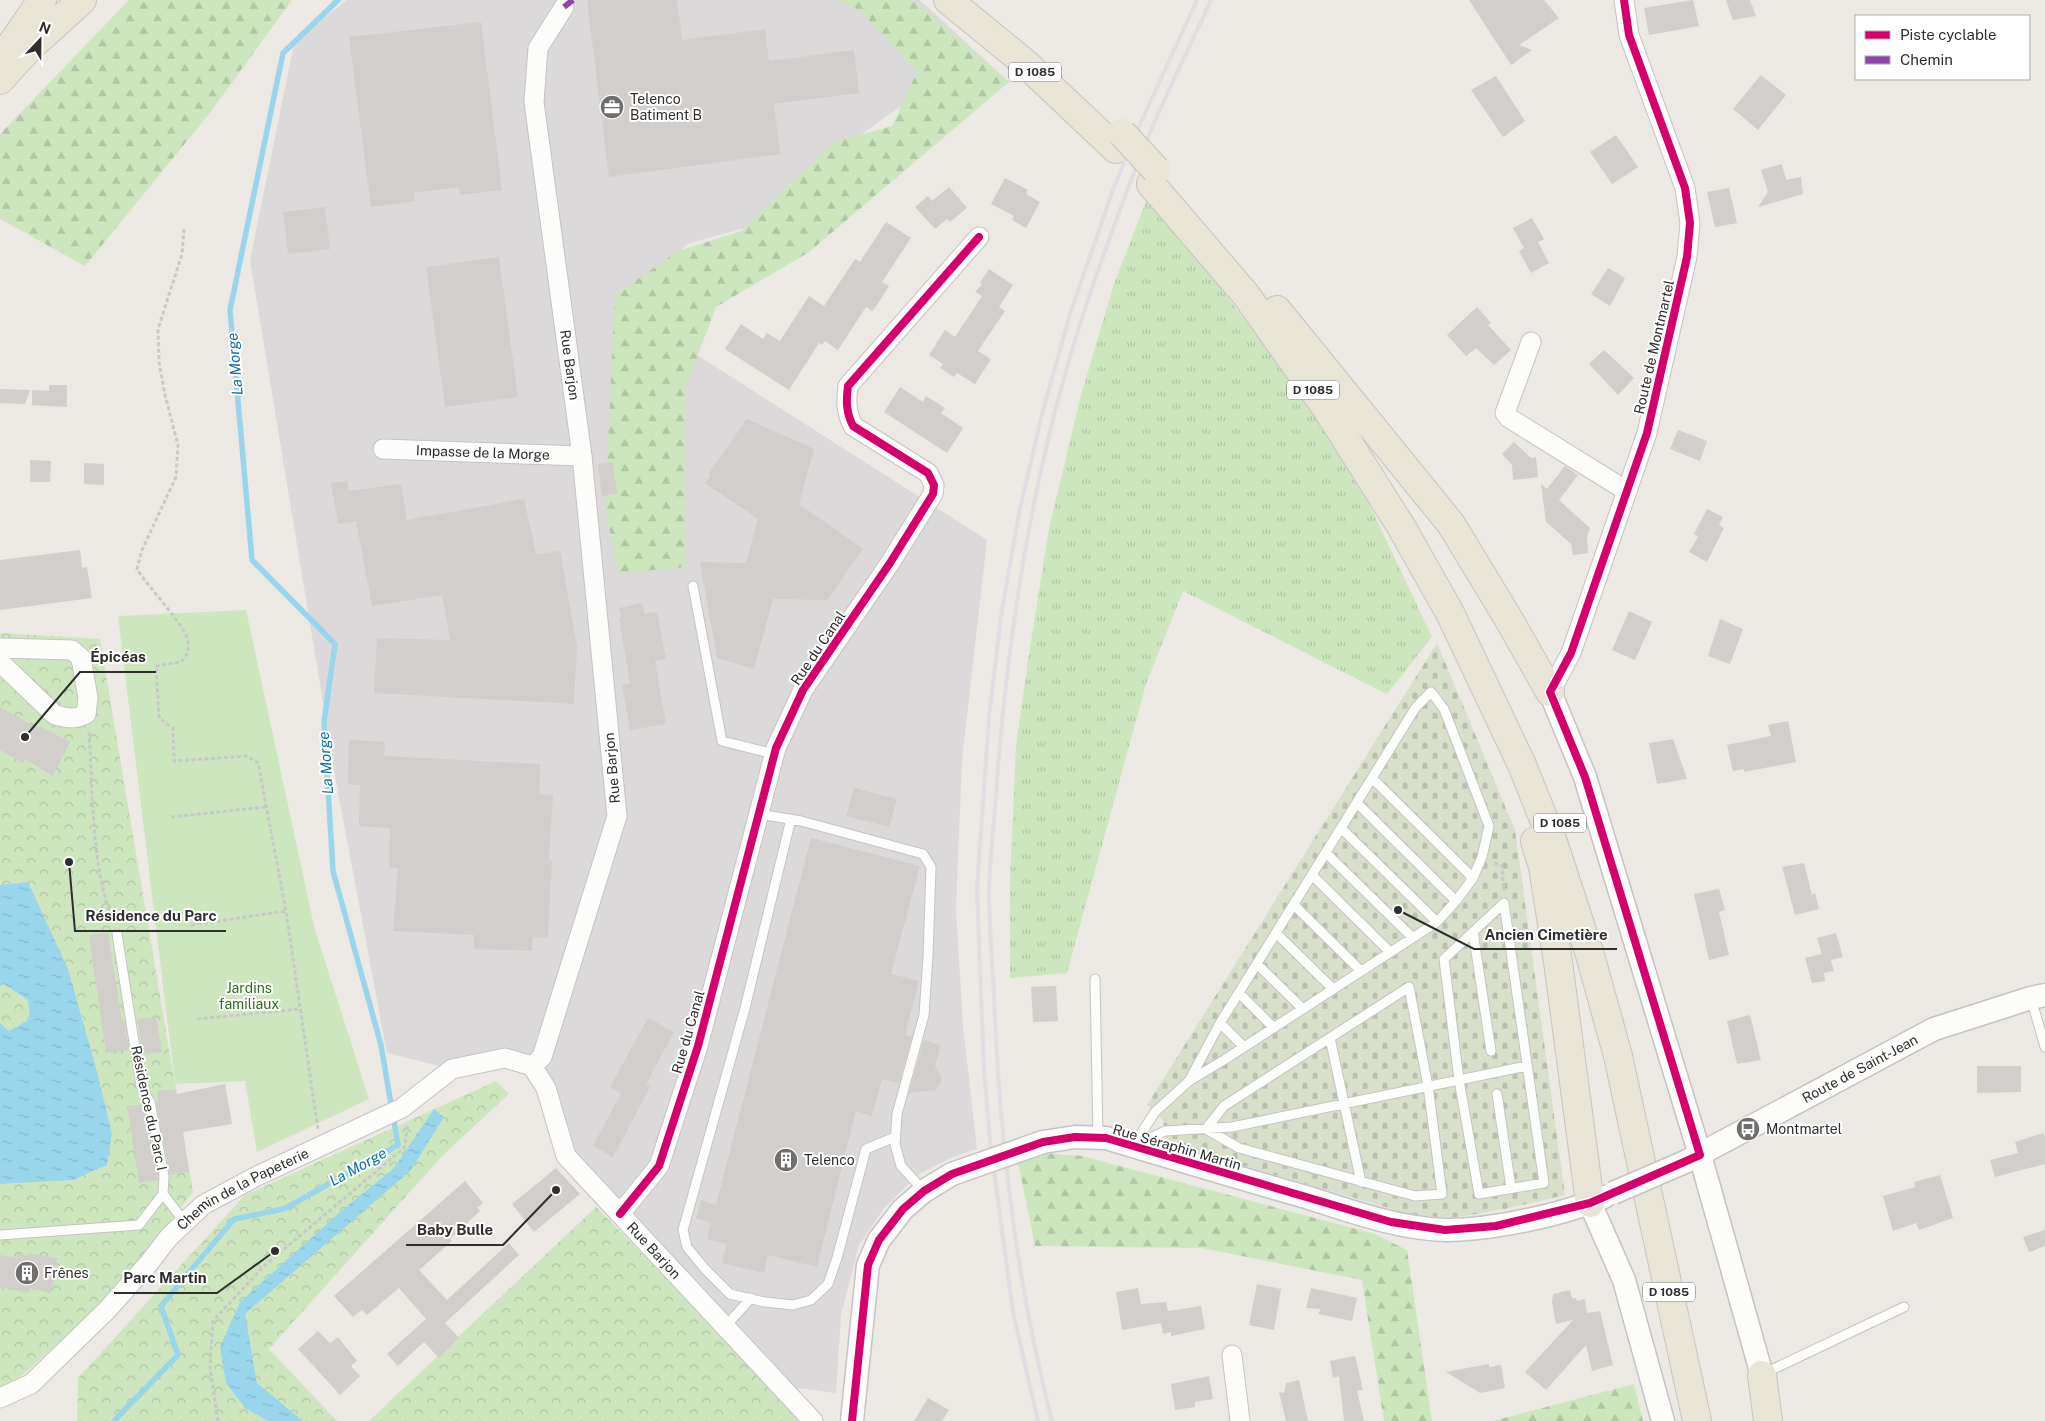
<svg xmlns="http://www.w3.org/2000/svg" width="2045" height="1421" font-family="'Public Sans',sans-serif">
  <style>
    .industrial { fill: #dcd9db }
    .grass { fill: url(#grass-tufts) }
    .forest { fill: url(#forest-firs) }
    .cemetery { fill: url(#cemetery-stones) }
    .park { fill: url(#park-crowns) }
    .garden { fill: #cee6be }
    .water { fill: url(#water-ripples) }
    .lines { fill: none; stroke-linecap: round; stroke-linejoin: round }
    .stream { stroke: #99d6ec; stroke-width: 5.5 }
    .building { fill: #d1cecb }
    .service-casing { stroke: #c5c4c5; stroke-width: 11 }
    .minor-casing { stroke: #c5c4c5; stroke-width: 21 }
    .tertiary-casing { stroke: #c5c4c5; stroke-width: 25 }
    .primary-casing { stroke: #c6c5c4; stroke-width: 30 }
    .path { stroke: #c9c9c8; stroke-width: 3; stroke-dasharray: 4 2.5; stroke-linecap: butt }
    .service { stroke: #fcfcfb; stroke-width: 9 }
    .minor { stroke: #fcfcfb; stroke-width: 19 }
    .tertiary { stroke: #fcfcfb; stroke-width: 22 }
    .primary { stroke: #e8e4d6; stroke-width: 28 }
    .rail { stroke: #dfdfe1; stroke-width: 4 }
    .tertiary-bridge-casing { stroke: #c5c4c5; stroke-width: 25; stroke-linecap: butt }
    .primary-bridge-casing { stroke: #c6c5c4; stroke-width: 30; stroke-linecap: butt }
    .tertiary-bridge { stroke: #fcfcfb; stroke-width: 22 }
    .primary-bridge { stroke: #e8e4d6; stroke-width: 28 }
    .quiet { stroke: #8e44ad; stroke-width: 6; stroke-dasharray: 12 6; stroke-linecap: butt }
    .cycleway-casing { stroke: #fff; stroke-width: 11 }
    .cycleway { stroke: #d6006c; stroke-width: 8 }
    .labels { text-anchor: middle; stroke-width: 4; stroke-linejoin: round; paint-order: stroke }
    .shield { fill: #fff; stroke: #6d6d6d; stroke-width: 1 }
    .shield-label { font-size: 12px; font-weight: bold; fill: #2e2e2e }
    .poi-label { font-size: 14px; fill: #2e2e2e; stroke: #fff; text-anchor: start }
    .street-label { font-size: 14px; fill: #2e2e2e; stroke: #fff }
    .park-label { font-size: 14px; fill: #2c6e1b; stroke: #fff }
    .water-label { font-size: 15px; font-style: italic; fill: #0d6fa3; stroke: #fff }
    .leader { fill: none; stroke: #2e2e2e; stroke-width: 2 }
    .callout-dot { fill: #2e2e2e; stroke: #fff; stroke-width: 2 }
    .callout-label { font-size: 15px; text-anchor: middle; font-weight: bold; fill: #2e2e2e; stroke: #fff; stroke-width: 4; stroke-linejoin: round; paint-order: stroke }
  </style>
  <defs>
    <pattern id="grass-tufts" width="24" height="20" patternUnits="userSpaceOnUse" patternTransform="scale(1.25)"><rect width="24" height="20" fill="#cee6be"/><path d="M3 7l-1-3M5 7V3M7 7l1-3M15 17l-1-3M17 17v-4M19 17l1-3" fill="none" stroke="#b1c6a4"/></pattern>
    <pattern id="forest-firs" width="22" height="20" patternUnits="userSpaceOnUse" patternTransform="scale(1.25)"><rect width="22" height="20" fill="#cee6be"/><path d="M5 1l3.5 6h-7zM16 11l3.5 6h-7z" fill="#b1c6a4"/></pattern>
    <pattern id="cemetery-stones" width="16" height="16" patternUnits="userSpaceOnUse" patternTransform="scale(1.25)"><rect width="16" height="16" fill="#d8e0cc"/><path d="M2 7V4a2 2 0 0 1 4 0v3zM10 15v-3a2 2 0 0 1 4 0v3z" fill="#bac0b0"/></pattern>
    <pattern id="park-crowns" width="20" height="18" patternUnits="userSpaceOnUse" patternTransform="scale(1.25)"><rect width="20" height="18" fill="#cee6be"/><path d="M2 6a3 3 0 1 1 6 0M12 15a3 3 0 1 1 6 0" fill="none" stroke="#b1c6a4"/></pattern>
    <pattern id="water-ripples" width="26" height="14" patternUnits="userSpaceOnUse" patternTransform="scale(1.25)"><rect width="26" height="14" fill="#99d6ec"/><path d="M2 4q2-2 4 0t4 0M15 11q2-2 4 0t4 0" fill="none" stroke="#84b8cb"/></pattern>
  </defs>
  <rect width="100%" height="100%" fill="#ece8e4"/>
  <path class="industrial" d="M347,0H920L1009,82L946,74L849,143L769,221L687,244L650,284L636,316L987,540L962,760L956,909L963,1026L977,1149L955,1156L919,1174L885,1207L859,1245L841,1315L836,1393L780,1386L566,1156L532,1066L452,1069L387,1053L337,787L250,260L295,39Z"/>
  <path class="grass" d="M1148,196L1204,266L1345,453L1432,637L1387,694L1183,591L1146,684L1067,973L1010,978V882L1016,746L1029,654L1049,528L1081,395L1114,284Z"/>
  <path class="forest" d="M129,0H292L209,114L85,266L0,219V134Z
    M840,0H911L927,11L1009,82L809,252L716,307L685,389V567L619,573L605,510L615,295L678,251L741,231L834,142L892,126L917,72L860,11Z
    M1041,1153L1082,1156L1375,1234L1407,1250L1432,1421H1384L1362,1280L1202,1248L1035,1246L1018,1162Z
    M1634,1384L1643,1421H1493Z"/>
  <path class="cemetery" d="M1437,643L1515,830L1565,1195L1505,1209L1465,1216L1447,1218L1409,1214L1166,1143L1163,1120L1147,1105Z"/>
  <path class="park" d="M0,633L100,639L193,1192L113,1294L20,1377L0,1388Z
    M496,1081L509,1094L442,1156L269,1349L337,1421H77L78,1378L245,1195Z
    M596,1207L808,1421H369Z"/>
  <path class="garden" d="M246,610L315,930L369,1099L257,1152L245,1081L175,1084L118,616Z"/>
  <path class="water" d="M28,882L68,969L96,1068L112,1133L107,1165L73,1180L0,1184V1023L9,1031L30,1019L28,1000L4,984L0,986V885Z
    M434,1109L444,1117L411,1170L245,1314L257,1383L303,1421H268L245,1408L226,1383L220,1347L240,1302L340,1212L394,1168Z"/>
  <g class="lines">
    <path class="stream" d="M114,1421L178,1355L161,1306L234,1219L284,1209L398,1145L381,1045L333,871L324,722L335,644L252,560L230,310L283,53L338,0"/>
  </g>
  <path class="building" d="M587,0H677L682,40L765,29L769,61L854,50L859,93L774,104L780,154L609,177Z
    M1469,0H1544L1559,18L1519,45L1532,50L1511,65Z
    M1693,0L1699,26L1649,35L1644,8Z
    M1726,0H1750L1756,16L1733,20Z
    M481,22L502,190L460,195L459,187L414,193L415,201L371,207L349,37Z
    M1761,75L1786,95L1758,130L1733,109Z
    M1496,76L1525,121L1503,137L1471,90Z
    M1616,135L1638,167L1612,184L1590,152Z
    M1782,164L1786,180L1801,177L1803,194L1758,207L1768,192L1761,170Z
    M1005,178L1028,190L1026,194L1040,202L1026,228L1012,220L1014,216L991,204Z
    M949,187L967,208L950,222L947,219L935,229L915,207L928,196L932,201Z
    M1729,188L1737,223L1715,227L1707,192Z
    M325,207L330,249L288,254L283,212Z
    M1532,218L1544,239L1538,242L1549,263L1531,273L1519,251L1524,248L1513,228Z
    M886,222L911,238L882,282L889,286L873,311L866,307L838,350L825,341L822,345L819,343L789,390L725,349L741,324L763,339L767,333L780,341L809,296L824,306L855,259L860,262Z
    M499,257L518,397L445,407L426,267Z
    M1608,268L1625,278L1610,306L1591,294Z
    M989,269L1013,285L999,307L1005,311L978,351L991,359L975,384L957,373L954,377L940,368L943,364L929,355L945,330L955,337L982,296L975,292L982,284L980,282Z
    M1477,307L1491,323L1488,325L1511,350L1494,365L1476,348L1466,356L1447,335Z
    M1604,350L1634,378L1618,395L1589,364Z
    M49,385H67V407L32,405V390L49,391Z
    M900,387L923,402L926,396L945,408L941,413L963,428L947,453L884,412Z
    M0,389L30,390L25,404L0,403Z
    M747,419L814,449L799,504L863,549L827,600L773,599L754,669L717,658L700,562L746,563L758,519L705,483L711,475L709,473Z
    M1678,430L1707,441L1700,461L1670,449Z
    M1514,442L1531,458L1536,457L1538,477L1513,480L1512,465L1502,454Z
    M30,460L51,461L50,482H30Z
    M613,462L617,494L602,496L598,464Z
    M84,463L104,464V485L84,484Z
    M1565,466L1578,475L1559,500L1590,528L1587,536L1588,553L1573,555L1571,544L1546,522L1541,484L1547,489Z
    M347,481L349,491L401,484L407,520L524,499L536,554L560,551L577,646L574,704L374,693L377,638L450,640L442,595L372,606L356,521L338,524L331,483Z
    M1707,509L1723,517L1719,525L1724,528L1707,562L1689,552L1698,537L1694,534Z
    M80,550L82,568L87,567L92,598L0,610V560Z
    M642,603L645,614L657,612L666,659L655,661L666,724L630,730L622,685L630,683L619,618H621L619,608Z
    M1629,611L1652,622L1635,660L1612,650Z
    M1720,619L1743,629L1730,664L1708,656Z
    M0,707L38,728L39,726L70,742L53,776L25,759L23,763L0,750Z
    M1788,721L1796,762L1744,772V769L1733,771L1727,745L1771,736L1768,725Z
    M1673,739L1687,779L1657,784L1649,743Z
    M349,740L385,742L384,756L540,764L539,794L553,795L549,860H552L548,938L533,937L532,951L474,949V935L393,931L398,869L389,867L390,828L359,826L360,785L348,784Z
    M854,788L897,799L889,827L846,816Z
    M811,838L920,866L891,974L919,981L905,1035L912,1037L899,1083L882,1079L872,1116L856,1111L817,1267L768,1255L764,1273L722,1263L727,1244L707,1239L711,1223L696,1218L701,1200L716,1205Z
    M1804,863L1812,895L1815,893L1819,909L1795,915L1782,867Z
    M1719,889L1725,910L1719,912L1729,955L1709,960L1694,894Z
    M108,933L122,1021L124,1020L129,1050L106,1053L89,935Z
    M1836,933L1843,957L1831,960L1834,971L1824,973L1825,981L1812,983L1805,958L1822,954L1817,938Z
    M1056,986L1058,1021L1033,1022L1031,987Z
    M1750,1015L1761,1060L1737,1064L1727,1021Z
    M156,1016L162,1052L143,1054L137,1019Z
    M648,1018L674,1032L646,1084L650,1087L613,1157L593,1146L621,1093L610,1087Z
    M924,1040L940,1045L935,1067L941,1076V1082L935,1090L909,1093Z
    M1977,1066H2021V1092L1977,1093Z
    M225,1084L232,1124L183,1132L189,1172L170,1175L156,1102H158L157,1091L176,1089L177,1094Z
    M144,1104L158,1180L139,1183L127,1106Z
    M2043,1133L2045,1137V1164L1995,1177L1990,1160L2018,1153L2015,1142Z
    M556,1168L580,1194L534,1232L512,1204Z
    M1940,1175L1953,1218L1919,1230L1916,1223L1893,1231L1883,1196L1915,1187L1914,1182Z
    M465,1181L483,1203L477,1208L480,1211L450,1239L452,1241L419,1270L447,1300L509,1243L519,1255L445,1323L459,1338L439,1358L424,1342L398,1366L387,1354L426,1319L399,1288L367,1315L362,1310L353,1317L334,1296Z
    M2045,1230V1246L2029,1252L2023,1237Z
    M28,1253L57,1258L51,1293L30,1288L29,1293L0,1287V1255L17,1258V1254L27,1256Z
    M1257,1284L1281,1289L1274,1330L1249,1325Z
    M1138,1288L1141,1304L1166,1302L1168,1311L1201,1306L1205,1329L1171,1336V1332L1163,1334L1161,1323L1122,1330L1116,1292Z
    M1311,1288L1357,1298L1352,1321L1318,1314L1321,1309L1306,1308Z
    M1570,1290L1572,1298H1576L1577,1301L1585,1299L1587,1313L1600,1311L1613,1365L1592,1371L1586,1345L1546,1390L1525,1372L1573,1320L1556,1324L1552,1303L1553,1294Z
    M318,1331L330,1343L338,1337L357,1361L351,1366L360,1376L340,1395L298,1349Z
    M1355,1356L1363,1390L1357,1391L1364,1421H1344L1339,1376L1333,1378L1330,1361Z
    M1489,1364V1367L1501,1365L1505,1388L1480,1393L1446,1372Z
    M1209,1376L1213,1399L1195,1402V1407L1175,1410L1171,1384Z
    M1299,1380L1308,1421H1286L1279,1392L1284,1393L1286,1383Z
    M928,1398L949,1410L942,1421H914Z"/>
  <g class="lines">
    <g class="service-casing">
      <path id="service" d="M693,586L722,741L774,754
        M1372,778L1473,878
        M1357,803L1456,901
        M759,814L801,821L923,854L931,867L928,956L924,1015L897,1114L895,1144L901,1166L924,1191
        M791,819L745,1008L683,1230L687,1247L705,1269L730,1294L765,1302L793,1305L811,1300L828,1284L837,1258L866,1149L895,1137
        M1341,828L1437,922
        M1326,853L1412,937
        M1312,875L1390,952
        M1504,903L1544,1183L1479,1194L1459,1080L1444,959Z
        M1294,905L1361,971
        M1473,932L1491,1051
        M1276,933L1333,989
        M117,934L141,1086L150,1102L164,1176L163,1194
        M1257,964L1303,1009
        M1095,979L1098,1138
        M1409,987L1428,1086L1442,1194L1415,1196L1239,1148L1206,1129L1224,1106Z
        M1239,993L1274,1028
        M2031,998L2045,1047
        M1220,1023L1244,1047
        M1330,1038L1361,1182
        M1189,1081L1224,1060L1437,922L1456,901L1473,878L1482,857L1489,826L1444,709L1431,692L1416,707L1220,1023L1189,1081L1155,1112L1133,1146L1165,1131L1232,1127L1527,1066
        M1497,1094L1511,1188
        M0,1235L139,1225L163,1194L184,1221
        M725,1327L751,1298
        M1765,1373L1904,1307"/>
    </g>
    <g class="minor-casing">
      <g id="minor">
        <path d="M1531,342L1505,413L1509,418L1627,491"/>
        <path id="s1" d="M383,449L582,456"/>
        <path d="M0,648L72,650L81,658L88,698L86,714C75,720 67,718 55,715L0,662"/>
        <path d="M1550,692L1571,653L1647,433L1687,257L1690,223L1685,188L1629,35L1624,0"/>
        <path d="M532,1066L542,1057L617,816L582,456L534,102L538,48L564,7"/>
        <path id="s2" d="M532,1066L546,1088L566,1156L813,1421"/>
        <path d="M620,1214L659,1166L698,1046L776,748L803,690L890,563L933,494L934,485L928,473L853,426C846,412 846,401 848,386L979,237"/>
        <path d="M1232,1355L1240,1421"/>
        <path id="s3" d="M0,1398L31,1384L107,1310L149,1263L169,1237L203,1205L255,1177L402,1108L452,1069L505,1058L532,1066"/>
      </g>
    </g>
    <g class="tertiary-casing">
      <g id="tertiary">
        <path d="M1550,692L1585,777L1700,1155L1762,1375"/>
        <path d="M1043,1142L1075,1137L1106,1138C1173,1158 1239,1178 1306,1197C1350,1211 1399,1229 1446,1230C1491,1230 1563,1215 1604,1197"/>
        <path id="s4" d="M1687,1161L1934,1029L2031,998L2045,995"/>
        <path d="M1590,1203L1624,1280L1663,1421"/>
        <path d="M852,1421L868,1265L879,1240L903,1209L924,1191L952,1174"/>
      </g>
    </g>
    <g class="primary-casing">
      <path id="primary" d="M948,0L1025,63L1116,149
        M2,58L42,0
        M0,80L30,47L82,0
        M1151,184L1246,295L1327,409L1402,528L1450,613L1522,765L1553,842L1590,955L1618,1056L1697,1421
        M1277,310L1451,524L1508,618L1550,692
        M1535,841L1543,867L1558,962L1590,1203
        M1762,1375L1768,1421"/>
    </g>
    <path class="path" d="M184,229L182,254L158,329L159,362L165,395L178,445L176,477L142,550L137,569C148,587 185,625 188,641C189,650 187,656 181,662L156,666L159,718L173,728L174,761L247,756L258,763L286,911L318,1129
      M89,732C93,791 91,867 113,921
      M171,817L265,807
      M1494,863L1502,866L1504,891
      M191,925L286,911
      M197,1019L300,1009
      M218,1421L210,1367L213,1321L264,1266L404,1148L408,1125"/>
    <use href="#service" class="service"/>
    <use href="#minor" class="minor"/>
    <use href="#tertiary" class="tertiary"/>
    <use href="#primary" class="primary"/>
    <path class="rail" d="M1038,1421L1013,1312L990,1141L984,1071L977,889L989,717L1001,616L1019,513L1043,410L1071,311L1113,190L1137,131L1197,0
      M1052,1421C1016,1281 999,1137 994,993C992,959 989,924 989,890C990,854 995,817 997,780C1009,622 1034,464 1084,312C1103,255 1124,197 1147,140C1166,93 1190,47 1211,0"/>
    <g class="tertiary-bridge-casing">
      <path id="tertiary-bridge" d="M952,1174L1043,1142
        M1613,1193L1685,1162"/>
    </g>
    <g class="primary-bridge-casing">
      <path id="primary-bridge" d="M1122,133L1156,170"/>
    </g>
    <use href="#tertiary-bridge" class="tertiary-bridge"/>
    <use href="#primary-bridge" class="primary-bridge"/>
    <path class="quiet" d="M564,7L573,0"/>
    <g class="cycleway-casing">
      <path id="cycleway" d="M620,1214L659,1166L698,1046L776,748L803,690L890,563L933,494L934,485L928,473L853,426C846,412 846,401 848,386L979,237
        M852,1421L868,1265L879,1240L903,1209L924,1191L952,1174L1043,1142L1075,1137L1106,1138L1391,1222L1445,1230L1496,1226L1590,1203L1700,1155L1585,777L1550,692L1571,653L1647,433L1687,257L1690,223L1685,188L1629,35L1624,0"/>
    </g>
    <use href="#cycleway" class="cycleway"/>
  </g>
  <defs>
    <g id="office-disc" transform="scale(1.25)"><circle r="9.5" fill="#706f6e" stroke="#fff"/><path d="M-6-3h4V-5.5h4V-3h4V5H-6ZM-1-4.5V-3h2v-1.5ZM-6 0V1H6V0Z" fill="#fff"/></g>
    <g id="bus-disc" transform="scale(1.25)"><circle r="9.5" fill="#706f6e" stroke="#fff"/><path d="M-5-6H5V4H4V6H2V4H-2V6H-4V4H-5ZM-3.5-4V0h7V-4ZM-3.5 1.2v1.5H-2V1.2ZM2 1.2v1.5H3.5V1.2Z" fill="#fff"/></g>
    <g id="building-disc" transform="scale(1.25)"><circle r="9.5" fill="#706f6e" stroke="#fff"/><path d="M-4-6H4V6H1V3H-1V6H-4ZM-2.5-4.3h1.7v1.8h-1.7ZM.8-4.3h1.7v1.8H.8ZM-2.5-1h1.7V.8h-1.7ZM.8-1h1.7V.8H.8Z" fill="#fff"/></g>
  </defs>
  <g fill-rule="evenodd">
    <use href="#office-disc" x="612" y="107"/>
    <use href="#bus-disc" x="1748" y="1129"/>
    <use href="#building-disc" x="786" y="1160"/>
    <use href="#building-disc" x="27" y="1273"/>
  </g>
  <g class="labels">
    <g class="shield">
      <rect x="1009" y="62.5" width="52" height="19" rx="4"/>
      <rect x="1287" y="380.5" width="52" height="19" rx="4"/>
      <rect x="1534" y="813.5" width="52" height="19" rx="4"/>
      <rect x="1643" y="1282.5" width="52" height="19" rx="4"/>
    </g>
    <g class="shield-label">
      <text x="1035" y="76">D 1085</text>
      <text x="1313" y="394">D 1085</text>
      <text x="1560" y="827">D 1085</text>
      <text x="1669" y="1296">D 1085</text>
    </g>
    <g class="poi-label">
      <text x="630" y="104">Telenco<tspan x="630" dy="16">Batiment B</tspan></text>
      <text x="1766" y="1134">Montmartel</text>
      <text x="804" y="1165">Telenco</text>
      <text x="44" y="1278">Frênes</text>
    </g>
    <g class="street-label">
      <text transform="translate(1654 347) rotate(-77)" y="5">Route de Montmartel</text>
      <text transform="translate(570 365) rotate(82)" y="5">Rue Barjon</text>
      <text dy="5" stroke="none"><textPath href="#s1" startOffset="100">Impasse de la Morge</textPath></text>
      <text transform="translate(818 648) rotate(-56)" y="5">Rue du Canal</text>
      <text transform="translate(612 768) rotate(-95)" y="5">Rue Barjon</text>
      <text transform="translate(688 1032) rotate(-74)" y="5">Rue du Canal</text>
      <text dy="5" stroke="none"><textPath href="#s4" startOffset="196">Route de Saint-Jean</textPath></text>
      <text transform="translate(149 1108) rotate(78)" y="5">Résidence du Parc I</text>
      <text transform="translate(1177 1147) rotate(16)" y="5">Rue Séraphin Martin</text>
      <text dy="5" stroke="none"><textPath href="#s3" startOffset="325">Chemin de la Papeterie</textPath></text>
      <text dy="5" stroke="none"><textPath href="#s2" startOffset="226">Rue Barjon</textPath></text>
    </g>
    <g class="park-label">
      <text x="249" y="993">Jardins<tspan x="249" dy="16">familiaux</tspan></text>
    </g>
    <g class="water-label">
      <text transform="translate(235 364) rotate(-95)" y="5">La Morge</text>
      <text transform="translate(326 763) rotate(-94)" y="5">La Morge</text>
      <text transform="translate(358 1167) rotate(-29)" y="5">La Morge</text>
    </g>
  </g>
  <path class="leader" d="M25 737L80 672H156M69 862L75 931H226M1398 910L1474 949H1617M556 1190L503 1245H406M275 1251L217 1293H114"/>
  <g class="callout-dot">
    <circle cx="25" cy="737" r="5"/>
    <circle cx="69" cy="862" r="5"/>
    <circle cx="1398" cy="910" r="5"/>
    <circle cx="556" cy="1190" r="5"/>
    <circle cx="275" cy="1251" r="5"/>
  </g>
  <g class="callout-label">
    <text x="118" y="662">Épicéas</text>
    <text x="151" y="921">Résidence du Parc</text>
    <text x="1546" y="940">Ancien Cimetière</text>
    <text x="455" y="1235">Baby Bulle</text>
    <text x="165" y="1283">Parc Martin</text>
  </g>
  <rect x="1855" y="15" width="175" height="65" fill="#ffffff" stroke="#ababab"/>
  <rect x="1865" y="31" width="25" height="8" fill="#d6006c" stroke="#ababab"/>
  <text x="1900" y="40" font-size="15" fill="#2e2e2e">Piste cyclable</text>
  <rect x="1865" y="56" width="25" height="8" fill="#8e44ad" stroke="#ababab"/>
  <text x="1900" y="65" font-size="15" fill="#2e2e2e">Chemin</text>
  <g transform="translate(40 40) rotate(22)" stroke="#ffffff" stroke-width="4" paint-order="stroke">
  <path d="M0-4L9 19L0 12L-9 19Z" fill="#2e2e2e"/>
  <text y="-8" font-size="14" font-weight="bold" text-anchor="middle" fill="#2e2e2e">N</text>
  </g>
</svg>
